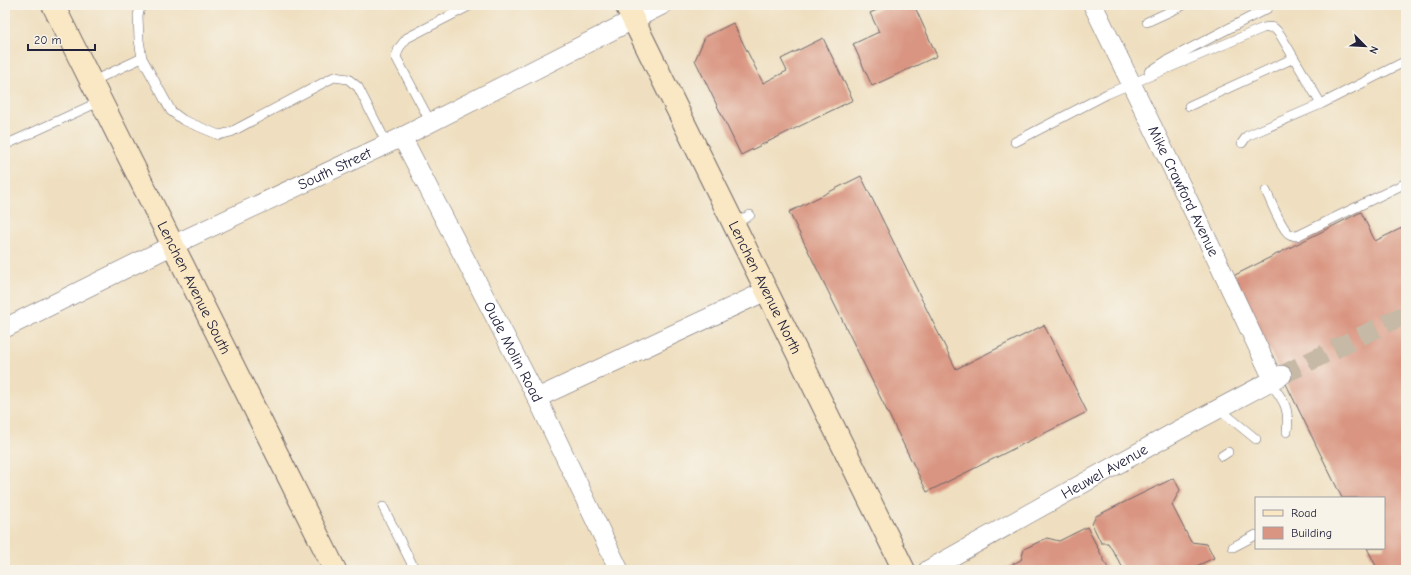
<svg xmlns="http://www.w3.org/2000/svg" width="1411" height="575" font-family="'Comic Neue',sans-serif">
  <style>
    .building { fill: #d99581 }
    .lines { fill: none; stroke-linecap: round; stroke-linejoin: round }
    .minor-tunnel { stroke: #c6b9a5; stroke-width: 19; stroke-dasharray: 19 10; stroke-linecap: butt }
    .service-casing { stroke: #6a646a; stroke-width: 10 }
    .minor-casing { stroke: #6a646a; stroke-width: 20 }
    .secondary-casing { stroke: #6a646a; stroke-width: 24 }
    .service { stroke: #fff; stroke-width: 9 }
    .minor { stroke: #fff; stroke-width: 19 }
    .secondary { stroke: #fae7c3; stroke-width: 22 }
    .labels { text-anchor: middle; stroke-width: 3; stroke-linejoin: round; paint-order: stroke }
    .street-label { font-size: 15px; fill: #22223b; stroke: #f7f3e8 }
  </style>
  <rect width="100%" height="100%" fill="#f7f3e8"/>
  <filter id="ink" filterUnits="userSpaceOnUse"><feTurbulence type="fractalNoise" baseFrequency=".025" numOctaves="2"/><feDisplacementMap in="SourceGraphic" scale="8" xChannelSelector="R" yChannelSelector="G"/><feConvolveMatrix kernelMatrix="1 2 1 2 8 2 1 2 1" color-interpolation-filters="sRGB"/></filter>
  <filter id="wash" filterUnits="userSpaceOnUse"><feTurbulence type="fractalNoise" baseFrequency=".012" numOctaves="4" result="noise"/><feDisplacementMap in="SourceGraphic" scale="16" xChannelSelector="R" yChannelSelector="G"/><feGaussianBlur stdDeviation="0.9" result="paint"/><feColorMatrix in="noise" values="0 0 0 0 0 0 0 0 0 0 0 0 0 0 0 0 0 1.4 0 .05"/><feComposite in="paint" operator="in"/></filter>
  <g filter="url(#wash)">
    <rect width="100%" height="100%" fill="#efdfc0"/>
    <g id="blocks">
      <path class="building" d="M888,5H914L937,56L872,86L853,44L879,32L870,13Z
        M733,23L763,83L787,71L781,59L823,38L853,100L741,155L695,60L705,37Z
        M861,176L956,369L1044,325L1087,412L927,492L789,212Z
        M1361,212L1375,241L1406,226V570H1378L1367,548H1384V498H1342L1233,276Z
        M1174,478L1180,490L1172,505L1191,542L1207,544L1214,558L1188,570H1122L1123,568L1108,543H1101L1092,524L1096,516Z
        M1087,527L1109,570H1001L1021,560L1024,549L1047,538L1059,541Z"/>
    </g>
  </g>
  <g filter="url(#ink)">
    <use href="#blocks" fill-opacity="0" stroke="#6a646a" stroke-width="1"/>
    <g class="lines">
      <path class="minor-tunnel" d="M1282,375L1406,314"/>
      <g class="service-casing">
        <path id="service" d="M141,5L138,15L139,40L142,58L171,111L183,120L219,135L231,132L334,77L348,79L358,87L387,144
          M1147,22L1184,5
          M1149,72L1166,61L1268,8L1269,5
          M91,82L142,58
          M1189,106L1294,58
          M431,123L396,57L399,48L407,38L471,5
          M1015,142L1107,94L1263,28C1274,26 1274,27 1281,36L1321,104
          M1242,143L1247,136L1321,104L1406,61
          M5,145L101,101
          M1266,191C1272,203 1279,224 1288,233C1291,235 1294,236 1297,236L1406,183
          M734,224L750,215
          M1269,381C1283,400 1290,406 1287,432
          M1218,408L1256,439
          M1222,456L1228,452
          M383,507L415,570
          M1233,547L1256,535"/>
      </g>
      <g class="minor-casing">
        <g id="minor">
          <path id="s1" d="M1093,5L1206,237L1273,379"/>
          <path id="s2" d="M402,137L537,398L619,570"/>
          <path id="s3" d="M5,328L173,245L402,137L662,5"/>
          <path d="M537,398L766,291"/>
          <path id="s4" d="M928,570L1177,431L1282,375"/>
        </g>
      </g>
      <g class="secondary-casing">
        <g id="secondary">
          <path id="s5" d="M53,5L335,570"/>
          <path id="s6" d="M626,5L904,570"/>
        </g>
      </g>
      <use href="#service" class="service"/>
      <use href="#minor" class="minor"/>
      <use href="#secondary" class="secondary"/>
    </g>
  </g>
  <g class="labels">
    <g class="street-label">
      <text dy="5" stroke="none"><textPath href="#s3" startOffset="366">South Street</textPath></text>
      <text dy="5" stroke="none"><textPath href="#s1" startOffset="207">Mike Crawford Avenue</textPath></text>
      <text dy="5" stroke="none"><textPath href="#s5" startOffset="316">Lenchen Avenue South</textPath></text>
      <text dy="5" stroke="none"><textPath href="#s6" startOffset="315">Lenchen Avenue North</textPath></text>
      <text dy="5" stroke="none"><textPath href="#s2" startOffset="242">Oude Molin Road</textPath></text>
      <text dy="5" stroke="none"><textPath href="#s4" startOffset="202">Heuwel Avenue</textPath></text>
    </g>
  </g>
  <rect width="1411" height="575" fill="none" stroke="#f7f3e8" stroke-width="20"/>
  <rect x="1255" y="497" width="130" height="52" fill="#f7f3e8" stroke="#a29fa3"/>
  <rect x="1263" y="510" width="20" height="6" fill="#fae7c3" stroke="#a29fa3"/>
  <text x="1291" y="517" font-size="12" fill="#22223b">Road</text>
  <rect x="1263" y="527" width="20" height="12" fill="#d99581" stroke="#a29fa3"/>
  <text x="1291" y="537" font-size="12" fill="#22223b">Building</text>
  <g transform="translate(1365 46) rotate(114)" stroke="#f7f3e8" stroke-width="3" paint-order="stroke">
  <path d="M0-3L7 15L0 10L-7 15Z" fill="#22223b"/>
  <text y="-6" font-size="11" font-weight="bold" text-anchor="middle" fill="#22223b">N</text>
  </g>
  <path d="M28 44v6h67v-6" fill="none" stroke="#22223b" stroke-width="2"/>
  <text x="34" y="44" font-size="12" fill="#22223b" stroke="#f7f3e8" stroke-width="3" paint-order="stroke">20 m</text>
</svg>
